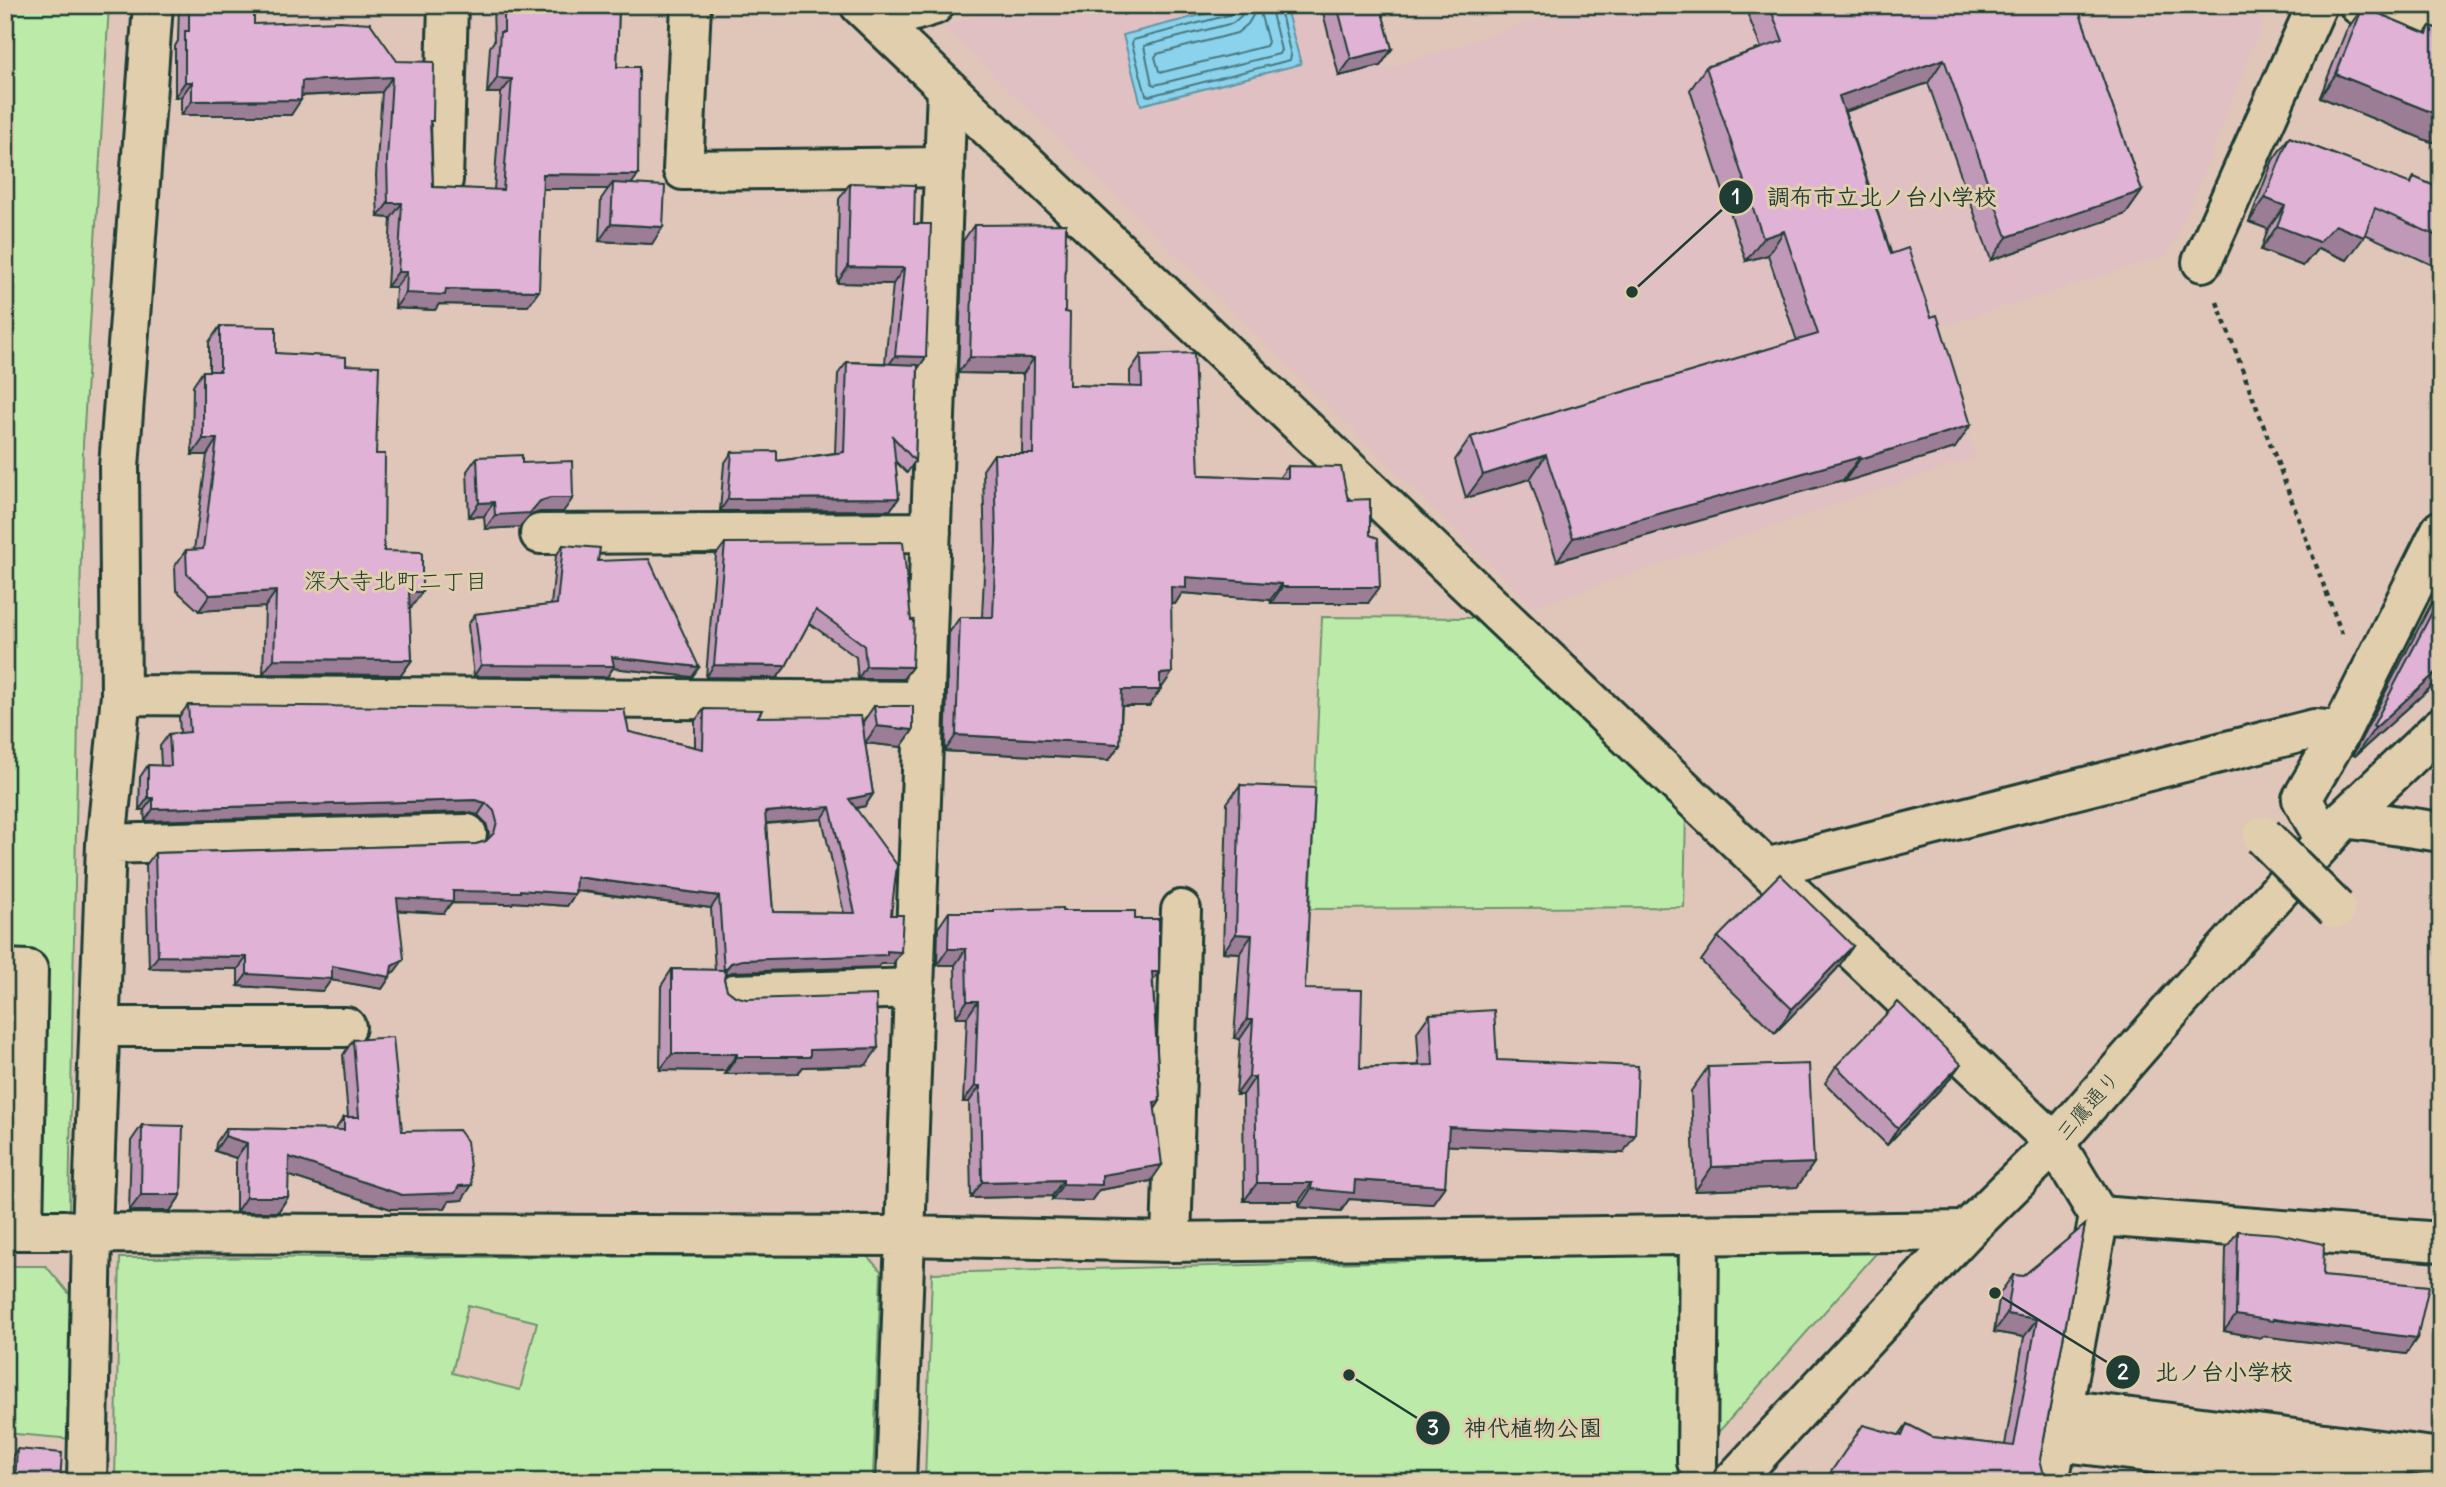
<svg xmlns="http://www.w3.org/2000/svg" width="2446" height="1487" font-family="Delius,'Klee One',sans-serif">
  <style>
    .built { fill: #e0c0c2 }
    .green { fill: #bceba9; stroke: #6e946e; stroke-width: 2; fill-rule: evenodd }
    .water { fill: #8bd2ed; stroke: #6096a3; stroke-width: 2 }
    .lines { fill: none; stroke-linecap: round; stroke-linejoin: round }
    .shore { stroke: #4a797e; stroke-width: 2 }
    .minor-casing { stroke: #1f3d34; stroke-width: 44 }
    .major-casing { stroke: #1f3d34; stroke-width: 44 }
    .path { stroke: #1f3d34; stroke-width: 4.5; stroke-dasharray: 5 5; stroke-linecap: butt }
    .minor { stroke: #e1ceac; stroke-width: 38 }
    .major { stroke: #e1ceac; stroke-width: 38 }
    .minor-bridge-casing { stroke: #1f3d34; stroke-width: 44; stroke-linecap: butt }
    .minor-bridge { stroke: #e1ceac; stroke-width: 38 }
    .wall { fill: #c099b8; stroke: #1f3d34; stroke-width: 2; fill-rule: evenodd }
    .shaded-wall { fill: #9c7d96; stroke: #1f3d34; stroke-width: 2 }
    .building { fill: #dfb2d6; stroke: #1f3d34; stroke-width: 2; fill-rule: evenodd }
    .labels { text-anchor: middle; stroke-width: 6; stroke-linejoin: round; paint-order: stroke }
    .street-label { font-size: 21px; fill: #1f3d34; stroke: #e1ceac }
    .neighbourhood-label { font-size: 23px; fill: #1f3d34; stroke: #e1ceac }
    .leader { fill: none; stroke: #1f3d34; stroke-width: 2.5 }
    .callout-dot { fill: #1f3d34; stroke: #e1ceac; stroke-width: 2.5 }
    .mark-label { font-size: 21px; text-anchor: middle; font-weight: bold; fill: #fff }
    .callout-label { font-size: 23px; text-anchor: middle; font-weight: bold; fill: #1f3d34; stroke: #e1ceac; stroke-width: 6; stroke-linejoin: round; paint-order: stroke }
  </style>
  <rect width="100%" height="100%" fill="#e0c6b9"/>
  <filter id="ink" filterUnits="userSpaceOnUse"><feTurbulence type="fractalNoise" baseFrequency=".0143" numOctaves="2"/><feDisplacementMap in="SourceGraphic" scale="14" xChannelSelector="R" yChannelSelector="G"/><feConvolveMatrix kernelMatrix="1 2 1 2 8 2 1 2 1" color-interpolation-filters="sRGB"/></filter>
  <g filter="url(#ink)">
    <path class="built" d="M1014,5H1369L1386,69L1582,5H2269L2197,192L2168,255L1934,329L1976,457L1533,607L943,26Z"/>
    <path class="green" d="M5,5H109L83,444L69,1210H5Z
      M1322,617L1478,618L1686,811L1684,907L1310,909Z
      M1880,1249L1679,1477L1350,1482H925L932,1273Z
      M867,1256L881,1271L873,1477L869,1482L115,1480L120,1258ZM468,1305L537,1322L520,1390L452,1373Z
      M5,1266H46L76,1302L72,1439L5,1433Z"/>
    <path class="water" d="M1240,5H1285L1301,64L1141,105L1123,35Z"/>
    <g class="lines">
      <path class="shore" d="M1234,5L1233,12L1229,15L1133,40L1132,44L1146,95L1149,96L1290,60L1291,56L1279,5
        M1243,5L1241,16L1233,23L1144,46L1152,84L1155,85L1279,54L1281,50L1270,5
        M1256,10L1260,12L1268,42L1266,46L1163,72L1159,71L1155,57L1157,54L1237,33L1248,24Z"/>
      <g class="minor-casing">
        <path id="minor" d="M691,5L683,170L945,167
          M860,5L2055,1143L2099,1216L2049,1482
          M2359,5L2441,36
          M878,22L934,5
          M443,180L448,5
          M2202,262L2317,5
          M540,534L931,532
          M121,695L925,701
          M2345,818L2441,832
          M2325,840L2302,799L2341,731L2441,530
          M106,844L467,834
          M1766,868L2314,729L2341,731
          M5,969L28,970L23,1230
          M734,994L915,988
          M100,1027H346
          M2099,1216L2441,1242
          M5,1230H64L92,1233L905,1236L1171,1242L1966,1231
          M1171,1242L1181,910
          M2062,1409L2441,1458
          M2056,1441L2388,1482
          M1697,1462L1699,1235
          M87,1482L92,1233L106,844L121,695L119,467L153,5
          M896,1482L947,88"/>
      </g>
      <g class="major-casing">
        <path id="major" d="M1732,1482L1966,1231L2055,1143L2181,999L2345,818L2441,727"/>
      </g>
      <path class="path" d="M2217,302L2342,634"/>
      <use href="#minor" class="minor"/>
      <use href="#major" class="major"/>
      <g class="minor-bridge-casing">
        <path id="minor-bridge" d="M2263,836L2336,909"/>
      </g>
      <use href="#minor-bridge" class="minor-bridge"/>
    </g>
    <path class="wall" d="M179,5H254V24L370,23L431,124L433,187L494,190L501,93H487L490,47L494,41L493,5H619L617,67L631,184L652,244L599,241L601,199L608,189H543L528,306L439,304L435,310L395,308L396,287H387L391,218L378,217L376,176L382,92L301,96L291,115H181V97H175V46L178,41Z
      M1121,5H1158L1124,14Z
      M1321,5H1380L1392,49L1380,66L1339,76Z
      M1744,5H2077L2142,191L2126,214L1991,260L1928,83L1845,112L1955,448L1844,482L1843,480L1557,561L1530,479L1466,498L1455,460L1471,437L1797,341L1768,255L1746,261L1690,90L1706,67L1761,48Z
      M2363,7L2425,33L2430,26L2441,30V143L2428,141L2320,97L2346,31Z
      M2289,137L2410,184L2414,177L2441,189V280L2435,277L2439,268L2365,234L2347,260L2318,248L2303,266L2261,250L2268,229L2249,222L2273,160Z
      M850,183L914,224L926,357L918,368L915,461L907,473L895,461L899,498L890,510L720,511L724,464L732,452L777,461L835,453L838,374L847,362L885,363L893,284L837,283L839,199Z
      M974,225L1065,312L1069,385L1130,387V371L1141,355L1199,475L1279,478L1288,466L1368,603H1271L1270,600L1182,593L1175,604H1171L1161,689L1149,706H1122L1120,744L1109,760L945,751L949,633L960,617H982L985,556L983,470L994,454H1022L1023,374L958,373L963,241Z
      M220,326L276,353L346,365L376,454L384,551L411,608H409L412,660L401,675L263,674L265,607L199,611L176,590L175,566L186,550H194L207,455H192L193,386L203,371H209V342Z
      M477,457L522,463L563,512H540L530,515L520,527L485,529L484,516L469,517L467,471Z
      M725,543L912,667L903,679H858L856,657L809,623L786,666L777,678L706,677L716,555Z
      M563,545L598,561L699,667L692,677L613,668L607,677L474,676L468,625L475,614L551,605L556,556Z
      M2441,590V678L2355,756L2353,755L2431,604Z
      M188,705L629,732L695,747V721L704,709L758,717L864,739L863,722L874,706L913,730L901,747L865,743L873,794L865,806L856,808L891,915L893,964H881L878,967L733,972L725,975L724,979L727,990L735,996L866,1065L803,1067L798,1073L725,1074V1071L660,1070L661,986L672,969L715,970L711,908L575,891V894L567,906L513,902L512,904L451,903L444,913L398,910L395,971L390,974V977L382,989L331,980L323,991L238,986V969L149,968L146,865L155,853L476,844L486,841L489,834L486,823L478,815L466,812L145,821L144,810H139L140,777L148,765L161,766L160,746L169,734L180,733L179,717ZM822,819L844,913L773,912L766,824Z
      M1240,785L1305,989L1360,1068L1419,1065L1417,1032L1430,1014L1497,1060L1623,1153L1447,1145L1445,1186L1432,1204L1349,1199L1341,1211L1299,1207V1201H1244L1243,1095H1236L1240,1039L1234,1038L1240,953L1223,952L1227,803Z
      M994,910L1062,911L1135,919L1153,982L1160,1101L1155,1109L1151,1181L1099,1190L1091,1201L1052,1200V1196L971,1198L969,1102H963L967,1017H956L955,965H937L938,928L949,912H993Z
      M1718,937L1853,946L1836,970L1775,1033L1701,961Z
      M353,1040L402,1131L462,1200L449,1201L445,1208L391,1209L288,1175V1197L278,1212H236V1158L215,1151L216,1143L226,1128L335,1130L344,1117H348L343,1055Z
      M1836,1066L1949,1080L1887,1145L1825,1083Z
      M1708,1067L1814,1163L1797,1187L1695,1191L1691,1091Z
      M142,1125L181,1195L170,1211H129L131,1141Z
      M2085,1225L2040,1459L1899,1435L1907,1424L1932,1437L2005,1445L2024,1337L1994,1332L2000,1293L2013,1275L2023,1276Z
      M2238,1231L2323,1276L2417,1338L2406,1354L2262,1336L2261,1338L2224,1331L2226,1248Z
      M17,1449L60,1482H9L11,1458Z"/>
    <path class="shaded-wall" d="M1130,5H1158L1124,14Z
      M2428,5H2441V13L2427,7Z
      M1392,49L1380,66L1339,76L1351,59Z
      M1944,59L1928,83L1823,119L1839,96Z
      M2336,74L2441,116V143L2428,141L2320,97Z
      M392,77L382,92L292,96L302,81Z
      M497,78L512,79L501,93H487Z
      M185,82H192L181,97H175Z
      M301,100L291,115H181L192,101Z
      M543,174L638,175L627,190L613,183L608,189H533Z
      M2142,191L2126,214L1991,260L2007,237Z
      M2265,198L2285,206L2268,229L2249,222Z
      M388,203H402L391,218L378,217Z
      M611,224L663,227L652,244L599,241Z
      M2335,225L2364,237L2347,260L2318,248L2303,266L2261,250L2277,226Z
      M1784,231L1768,255L1746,261L1763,238Z
      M848,267L904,268L893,284L837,283Z
      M398,272H407L396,287H387Z
      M446,289L539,291L528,306L439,304L435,310L395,308L406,293Z
      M895,356L926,357L915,373L884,372Z
      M970,357L1034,358L1023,374L958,373Z
      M1971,425L1955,448L1844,482L1860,459Z
      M203,439H217L207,455H192Z
      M1546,455L1530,479L1466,498L1483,475Z
      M1860,457L1843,480L1557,561L1573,538Z
      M550,498H573L563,512H540L530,515L520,527L485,529L495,515Z
      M899,498L890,510L720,511L728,499Z
      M494,502L484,516L469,517L479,503Z
      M1186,577L1282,584L1270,600L1182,593L1175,604L1159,603L1171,587Z
      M1282,587H1380L1368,603H1271Z
      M276,591L265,607L199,611L210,595Z
      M409,592H422L411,608L398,607Z
      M612,657L699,667L692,677L613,668L607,677L474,676L481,665Z
      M274,659L412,660L401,675L263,674Z
      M714,665L786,666L777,678L706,677Z
      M866,666L912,667L903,679H858Z
      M2441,668V678L2355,756L2375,728Z
      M1172,673L1161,689L1149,690H1160L1149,706H1111L1122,690L1160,674Z
      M877,726L913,730L901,747L865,743Z
      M956,735L1120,744L1109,760L945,751Z
      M873,794L865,806L841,811L849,799Z
      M148,798H153L144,810H139Z
      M475,800L486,803L478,815L466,812L145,821L153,809Z
      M830,807L822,819L756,824L765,812Z
      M576,877L719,896L711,908L567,889Z
      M520,890L575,894L567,906L513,902L512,904L451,903L444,913L388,910L397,898L453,891Z
      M1236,934L1252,935L1240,953L1223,952Z
      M1853,946L1836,970L1775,1033L1792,1009Z
      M948,949H966L955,965H937Z
      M887,951L901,952L893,964H881L878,967L733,972L723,975L724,971L731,963L742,960Z
      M158,956L247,957L238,969L149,968Z
      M404,959L395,971L387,976L390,977L382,989L331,980L323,991L238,986L247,974L332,966H392Z
      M1152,972H1159L1148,988Z
      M967,1001H978L967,1017H956Z
      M1247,1020H1253L1240,1039L1234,1038Z
      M878,1048L866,1065L803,1067L798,1073L725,1074L737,1057L810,1050Z
      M672,1054H737L725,1071L660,1070Z
      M1961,1064L1949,1080L1887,1145L1898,1128Z
      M1249,1077H1255L1243,1095H1236Z
      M975,1086H980L969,1102H963Z
      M1160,1101L1149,1117L1154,1102Z
      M1449,1127L1635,1135L1623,1153L1436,1145Z
      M225,1136L247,1143L236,1158L215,1151Z
      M289,1157L459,1186L472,1185L462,1200L449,1201L445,1208L391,1209L278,1172Z
      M1814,1163L1797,1187L1695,1191L1712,1167Z
      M1162,1165L1151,1181L1099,1190L1091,1201L1052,1200L1063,1184L1102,1175Z
      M1063,1180L1052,1196L971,1198L982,1182Z
      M1355,1180L1445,1186L1432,1204L1349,1199L1341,1211L1299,1207L1311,1189Z
      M1257,1183H1312L1299,1201H1244Z
      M141,1195H181L170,1211H129Z
      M246,1197H288L278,1212H236Z
      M2007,1314L2037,1319L2024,1337L1994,1332Z
      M2236,1315L2417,1338L2406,1354L2262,1336L2261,1338L2224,1331Z"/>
    <path class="building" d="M189,5H254V24L340,21L370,23L397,61L434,62L433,121H430L433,187L503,190L512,79L497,78L500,32H504V5H619L617,67H639L638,175L543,174L539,291L446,289L445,295L406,293L407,272H398L402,203H388L387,161L392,77L302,81L301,100L192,101V82H185V31H189Z
      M1337,5H1380L1392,49L1351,59Z
      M1769,5H2077L2142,191L2007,237L1944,59L1839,96L1891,254L1908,248L1931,317L1937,315L1971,425L1860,459V457L1573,538L1546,455L1483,475L1471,437L1818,334L1784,231L1763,238L1706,67L1783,41Z
      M2363,7L2427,34L2430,26L2441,30V116L2336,74Z
      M2289,137L2411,184L2414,177L2441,189V238L2375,208L2364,237L2335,225L2319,242L2277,226L2285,206L2265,198Z
      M613,183L665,186L663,227L611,224Z
      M850,183L915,185L914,224H931L926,357L895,356L904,268L848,267Z
      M1066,224L1065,312L1070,313L1069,385L1142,387L1141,355L1194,353L1199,475L1288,478V466L1341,467L1348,500L1370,499V535L1378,538L1380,587H1282V584L1186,577V588L1171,587L1172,673L1160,674V690H1122L1120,744L956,735L960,617H993L996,540L994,454H1033L1034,358L970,357L974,225Z
      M220,326L276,327V353L346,357V365L379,366L376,454H385L384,551L422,552V592H409L412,660L274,659L276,591L210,595L187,574L186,550L203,549L217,439H203V371H220Z
      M847,362L918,365L915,461L893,437L899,498L728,499L732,452L777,451V461L844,452Z
      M522,455V463L572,461L573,498H550L540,501L530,513L495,515L494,502L479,503L477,457Z
      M903,542L911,620H914L912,667L866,666L864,645L816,610L786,666L714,665L725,543Z
      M563,545L600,548L598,561L649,559L699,667L612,657L614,666L481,665L475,614L557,604Z
      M2441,595V668L2375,728L2373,726Z
      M188,705L624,709L629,732L703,749L704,709L762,710L758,717L861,716L873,794L849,799L897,865L891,915H903L901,952L887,951V955L742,960L731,963L724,971L719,896L576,877L575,894L520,890V892L453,891V901L397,898L404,959L392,966L390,977L332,966V979L247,974V957L158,956L155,853L476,844L486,841L494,833L497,822L494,811L486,803L475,800L153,809V798H148V765L171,766L169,734L190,732ZM830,807L855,913L773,912L765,812Z
      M874,706H913V730L877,726Z
      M1240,785L1315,788L1305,989L1362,990L1360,1068L1433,1065L1430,1014L1494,1010L1497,1060L1638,1066L1635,1135L1449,1127L1445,1186L1355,1180L1354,1193L1311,1189L1312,1183H1257L1255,1077H1249L1253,1020H1247L1252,935L1236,934Z
      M1780,874L1853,946L1792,1009L1718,937Z
      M1062,908V911H1135V919H1159V972H1152L1160,1101L1154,1102L1162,1165L1102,1175V1185L1063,1184V1180L982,1182L980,1086H975L978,1001H967L966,949H948L949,912H994V910Z
      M672,969L726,970L724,979L727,990L735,996L746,999L876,995L878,1048L810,1050V1057H737V1054H672Z
      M1898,1002L1961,1064L1898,1128L1836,1066Z
      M393,1037L402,1131L459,1130L467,1141L472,1185L459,1186L455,1193L402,1195L289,1157L288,1197H246L247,1143L225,1136L226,1128L344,1130V1117H359L353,1040Z
      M1809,1064L1814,1163L1712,1167L1708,1067Z
      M142,1125L183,1126L181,1195H141Z
      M2085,1225L2040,1459L2044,1475L2043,1482H1824L1863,1425L1902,1436L1907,1424L1932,1437L2014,1446L2037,1319L2007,1314L2013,1275L2023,1276Z
      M2238,1231L2278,1234L2324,1244L2323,1276L2429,1286L2417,1338L2273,1319V1321L2236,1315Z
      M17,1449L62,1453L60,1482H15Z"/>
  </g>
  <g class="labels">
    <g class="street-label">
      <text transform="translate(2088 1106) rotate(-49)" y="7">三鷹通り</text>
    </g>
    <g class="neighbourhood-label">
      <text x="396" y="589">深大寺北町二丁目</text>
    </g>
  </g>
  <path class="leader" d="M1632 292L1736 197M1995 1293L2123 1372M1349 1375L1433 1428"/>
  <g class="callout-dot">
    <circle cx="1632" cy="292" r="7"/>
    <circle cx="1995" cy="1293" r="7"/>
    <circle cx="1349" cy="1375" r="7"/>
    <circle cx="1736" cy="197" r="18"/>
    <circle cx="2123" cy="1372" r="18"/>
    <circle cx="1433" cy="1428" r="18"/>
  </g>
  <g class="mark-label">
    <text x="1736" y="204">1</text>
    <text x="2123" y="1379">2</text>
    <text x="1433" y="1435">3</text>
  </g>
  <g class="callout-label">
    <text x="1882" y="205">調布市立北ノ台小学校</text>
    <text x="2224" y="1380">北ノ台小学校</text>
    <text x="1533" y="1436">神代植物公園</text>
  </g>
  <rect width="2446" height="1487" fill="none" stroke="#e1ceac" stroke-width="28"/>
  <rect x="14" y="14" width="2418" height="1459" fill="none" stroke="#1f3d34" stroke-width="2.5" filter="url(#ink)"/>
</svg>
